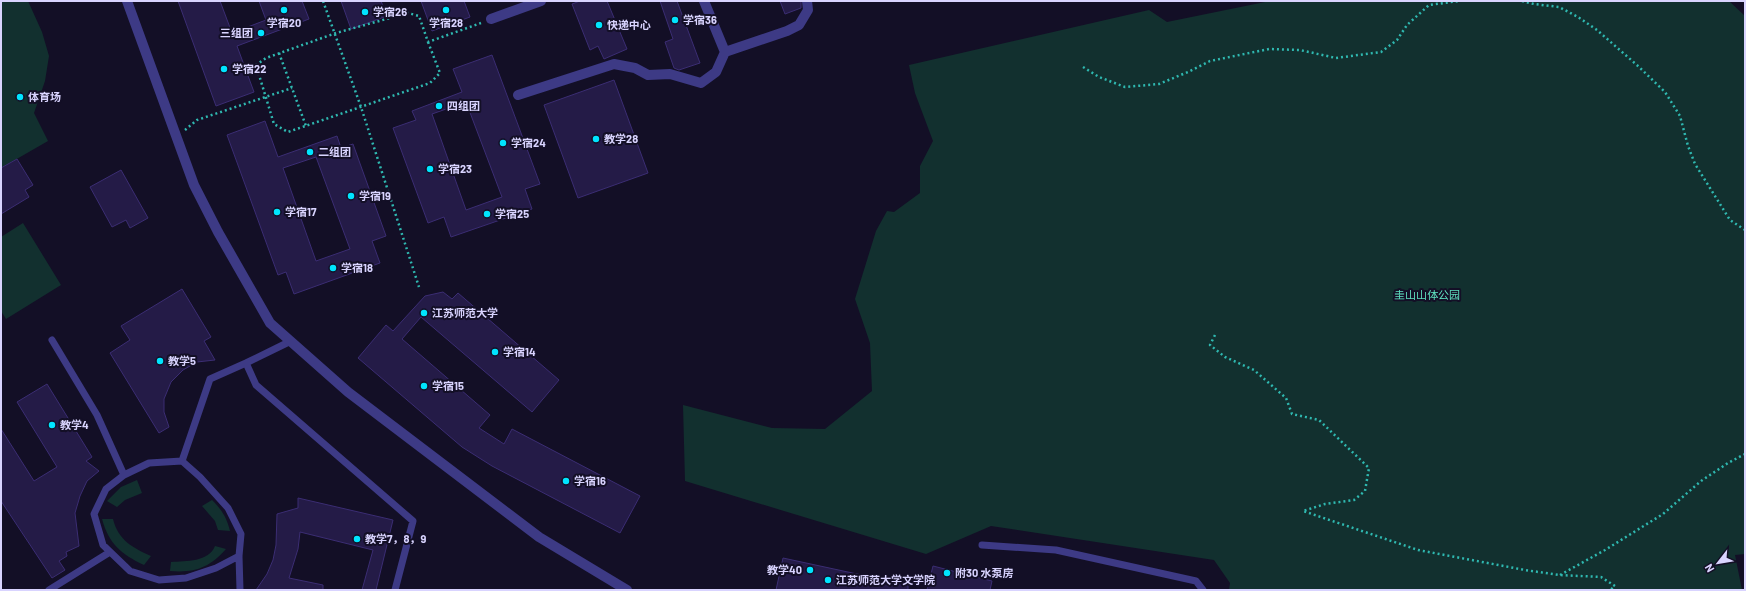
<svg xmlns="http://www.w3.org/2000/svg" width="1746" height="591" font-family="Barlow,'Noto Sans SC',sans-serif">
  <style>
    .green { fill: #12302f }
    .building { fill: #241b47; stroke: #3b2d73; fill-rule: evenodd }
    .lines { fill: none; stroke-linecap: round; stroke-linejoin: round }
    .path { stroke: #2fb8b0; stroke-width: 2.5; stroke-dasharray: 2 3; stroke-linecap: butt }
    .service { stroke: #3d3a85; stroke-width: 7 }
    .minor { stroke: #3d3a85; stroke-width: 10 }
    .poi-dot { fill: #00e5ff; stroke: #130f26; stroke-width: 1.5 }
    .labels { text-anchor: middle; stroke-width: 4; stroke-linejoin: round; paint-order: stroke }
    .poi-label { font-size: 11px; font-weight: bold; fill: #d9d4ff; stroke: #130f26; text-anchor: start }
    .park-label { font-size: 11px; fill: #5fe0c0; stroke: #130f26 }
  </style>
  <rect width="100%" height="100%" fill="#130f26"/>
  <path class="green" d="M1,1H28L42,32L49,56L45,81L34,113L48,141L1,168Z
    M1270,1H1729L1745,16V554L1735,555L1742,590H1229L1230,583L1214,560L991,526L926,554L685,481L683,405L772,428L825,429L872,391L870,343L855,299L876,231L887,211L894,212L920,193V166L933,141L915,93L909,65L1149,10L1167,22Z
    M23,223L61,285L6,319L1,311V237Z
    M137,480L142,493L125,500L117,507L107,501L121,487Z
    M212,500C222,510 227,518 230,531L218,530L215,521L202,506Z
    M102,519H113C118,540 133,548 151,556L144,565C121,554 109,544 102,519Z
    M215,546L226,549C209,568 195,573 170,571L171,562C186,561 209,562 215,546Z"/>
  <path class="building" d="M178,1H220L232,33L266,20L259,1H302L309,19L237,46L254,92L216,106Z
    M341,1H381L387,16L351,29Z
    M421,1H464L470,17L432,31Z
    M580,1H607L627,49L604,59L598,46L590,50L572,4Z
    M660,1H677L700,63L679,70L674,68L665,42L673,39Z
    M780,1H801V8L785,14Z
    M492,55L540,184L525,189L532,209L451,237L444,217L428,223L393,128L416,120L412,111L462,92L453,69ZM466,102L502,197L466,210L432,114Z
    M614,80L648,173L578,198L544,105Z
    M265,121L278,157L337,136L341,148L353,144L386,236L372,241L380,263L294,294L286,272L278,275L227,135ZM316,157L350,249L316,261L283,168Z
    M17,159L33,185L25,190L29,197L1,214V168Z
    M121,170L148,218L130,228L126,220L112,227L90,187Z
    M182,289L211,337L204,341L215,360L197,362L183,370L171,382L164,399V412L169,427L159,433L110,353L130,340L121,326Z
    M443,292L452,299L458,293L559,380L532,412L421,317L402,339L490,415L479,428L504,444L512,429L640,496L620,533L492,466L462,447L358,358L386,325L393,331L425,296Z
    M47,384L92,457L86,461L99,471L87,481L80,496L75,513L79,546L66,552L67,556L59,561L65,570L52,578L1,501V429L34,481L57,467L17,402Z
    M298,498L393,520L376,590H362L373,550L300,532L298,549L289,578L323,585V590H256L267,574L273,560L276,545L277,514L298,508Z
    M783,558L908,585V590H776Z
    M933,566L992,581L990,590H927Z"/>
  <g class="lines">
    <path class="path" d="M323,1L361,107L419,287
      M1522,1L1534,4L1559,7L1578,17L1597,30L1638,66L1665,92L1680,116L1688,146L1695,164L1730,220L1745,230
      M428,42L440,73L430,83L288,132L274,124L256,65L266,58L336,33L408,13L419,16L428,42L481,23
      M279,53L306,126
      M1083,67L1099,77L1125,87L1159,84L1188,72L1210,61L1269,49L1300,50L1336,58L1381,52L1397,40L1407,25L1429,5L1459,1
      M185,130L197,120L292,88
      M1215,335L1210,345L1225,357L1254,370L1286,398L1292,414L1319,420L1369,468L1365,491L1354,500L1325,504L1303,511L1418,550L1525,570L1559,575L1601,577L1615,586L1610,590
      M1560,575L1605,550L1663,514L1701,481L1728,463L1745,454"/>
    <path class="service" d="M52,340L97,415L124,475
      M246,363L256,385L413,521L395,590
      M182,461L210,379L246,363L291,341
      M982,545L1056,550L1196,581L1203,590
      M239,556L216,568L186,578L159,580L130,571L103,545L94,514L106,489L124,475L149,463L182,461L200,477L228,508L241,534L239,556L240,590
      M49,590L110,552"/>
    <path class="minor" d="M127,1L194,185L218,232L270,323L348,392L539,537L627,590
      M491,19L541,1
      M725,52L787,31L799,25L808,10L807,1
      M518,95L614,64L635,68L648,75L670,74L701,83L716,72L725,52L704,1"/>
  </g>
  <g class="poi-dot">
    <circle cx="284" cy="10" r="4"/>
    <circle cx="446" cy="10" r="4"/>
    <circle cx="365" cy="12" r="4"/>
    <circle cx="675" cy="20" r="4"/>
    <circle cx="599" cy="25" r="4"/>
    <circle cx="261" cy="33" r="4"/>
    <circle cx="224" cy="69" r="4"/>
    <circle cx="20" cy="97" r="4"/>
    <circle cx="439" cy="106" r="4"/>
    <circle cx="596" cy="139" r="4"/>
    <circle cx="503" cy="143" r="4"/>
    <circle cx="310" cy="152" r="4"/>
    <circle cx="430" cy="169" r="4"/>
    <circle cx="351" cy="196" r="4"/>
    <circle cx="277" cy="212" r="4"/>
    <circle cx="487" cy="214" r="4"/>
    <circle cx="333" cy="268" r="4"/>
    <circle cx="424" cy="313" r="4"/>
    <circle cx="495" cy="352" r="4"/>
    <circle cx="160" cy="361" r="4"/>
    <circle cx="424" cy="386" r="4"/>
    <circle cx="52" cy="425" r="4"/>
    <circle cx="566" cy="481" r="4"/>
    <circle cx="357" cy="539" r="4"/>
    <circle cx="810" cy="570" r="4"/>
    <circle cx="947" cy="573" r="4"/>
    <circle cx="828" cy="580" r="4"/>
  </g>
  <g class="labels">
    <g class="poi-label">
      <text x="373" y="16">学宿26</text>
      <text x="683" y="24">学宿36</text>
      <text x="284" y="27" text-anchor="middle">学宿20</text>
      <text x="446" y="27" text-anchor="middle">学宿28</text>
      <text x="607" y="29">快递中心</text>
      <text x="253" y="37" text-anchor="end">三组团</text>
      <text x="232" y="73">学宿22</text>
      <text x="28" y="101">体育场</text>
      <text x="447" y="110">四组团</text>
      <text x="604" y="143">教学28</text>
      <text x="511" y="147">学宿24</text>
      <text x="318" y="156">二组团</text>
      <text x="438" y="173">学宿23</text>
      <text x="359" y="200">学宿19</text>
      <text x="285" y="216">学宿17</text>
      <text x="495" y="218">学宿25</text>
      <text x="341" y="272">学宿18</text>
      <text x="432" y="317">江苏师范大学</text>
      <text x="503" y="356">学宿14</text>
      <text x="168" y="365">教学5</text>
      <text x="432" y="390">学宿15</text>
      <text x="60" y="429">教学4</text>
      <text x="574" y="485">学宿16</text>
      <text x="365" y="543">教学7，8，9</text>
      <text x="802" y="574" text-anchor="end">教学40</text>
      <text x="955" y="577">附30 水泵房</text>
      <text x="836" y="584">江苏师范大学文学院</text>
    </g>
    <g class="park-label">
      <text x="1427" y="299">圭山山体公园</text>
    </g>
  </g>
  <rect width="1746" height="591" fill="none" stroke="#d9d4ff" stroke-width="4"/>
  <g transform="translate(1718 563) rotate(239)" stroke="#130f26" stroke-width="3" paint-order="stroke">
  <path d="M0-3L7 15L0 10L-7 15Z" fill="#d9d4ff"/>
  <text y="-6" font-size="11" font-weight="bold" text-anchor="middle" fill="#d9d4ff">N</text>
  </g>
</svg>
